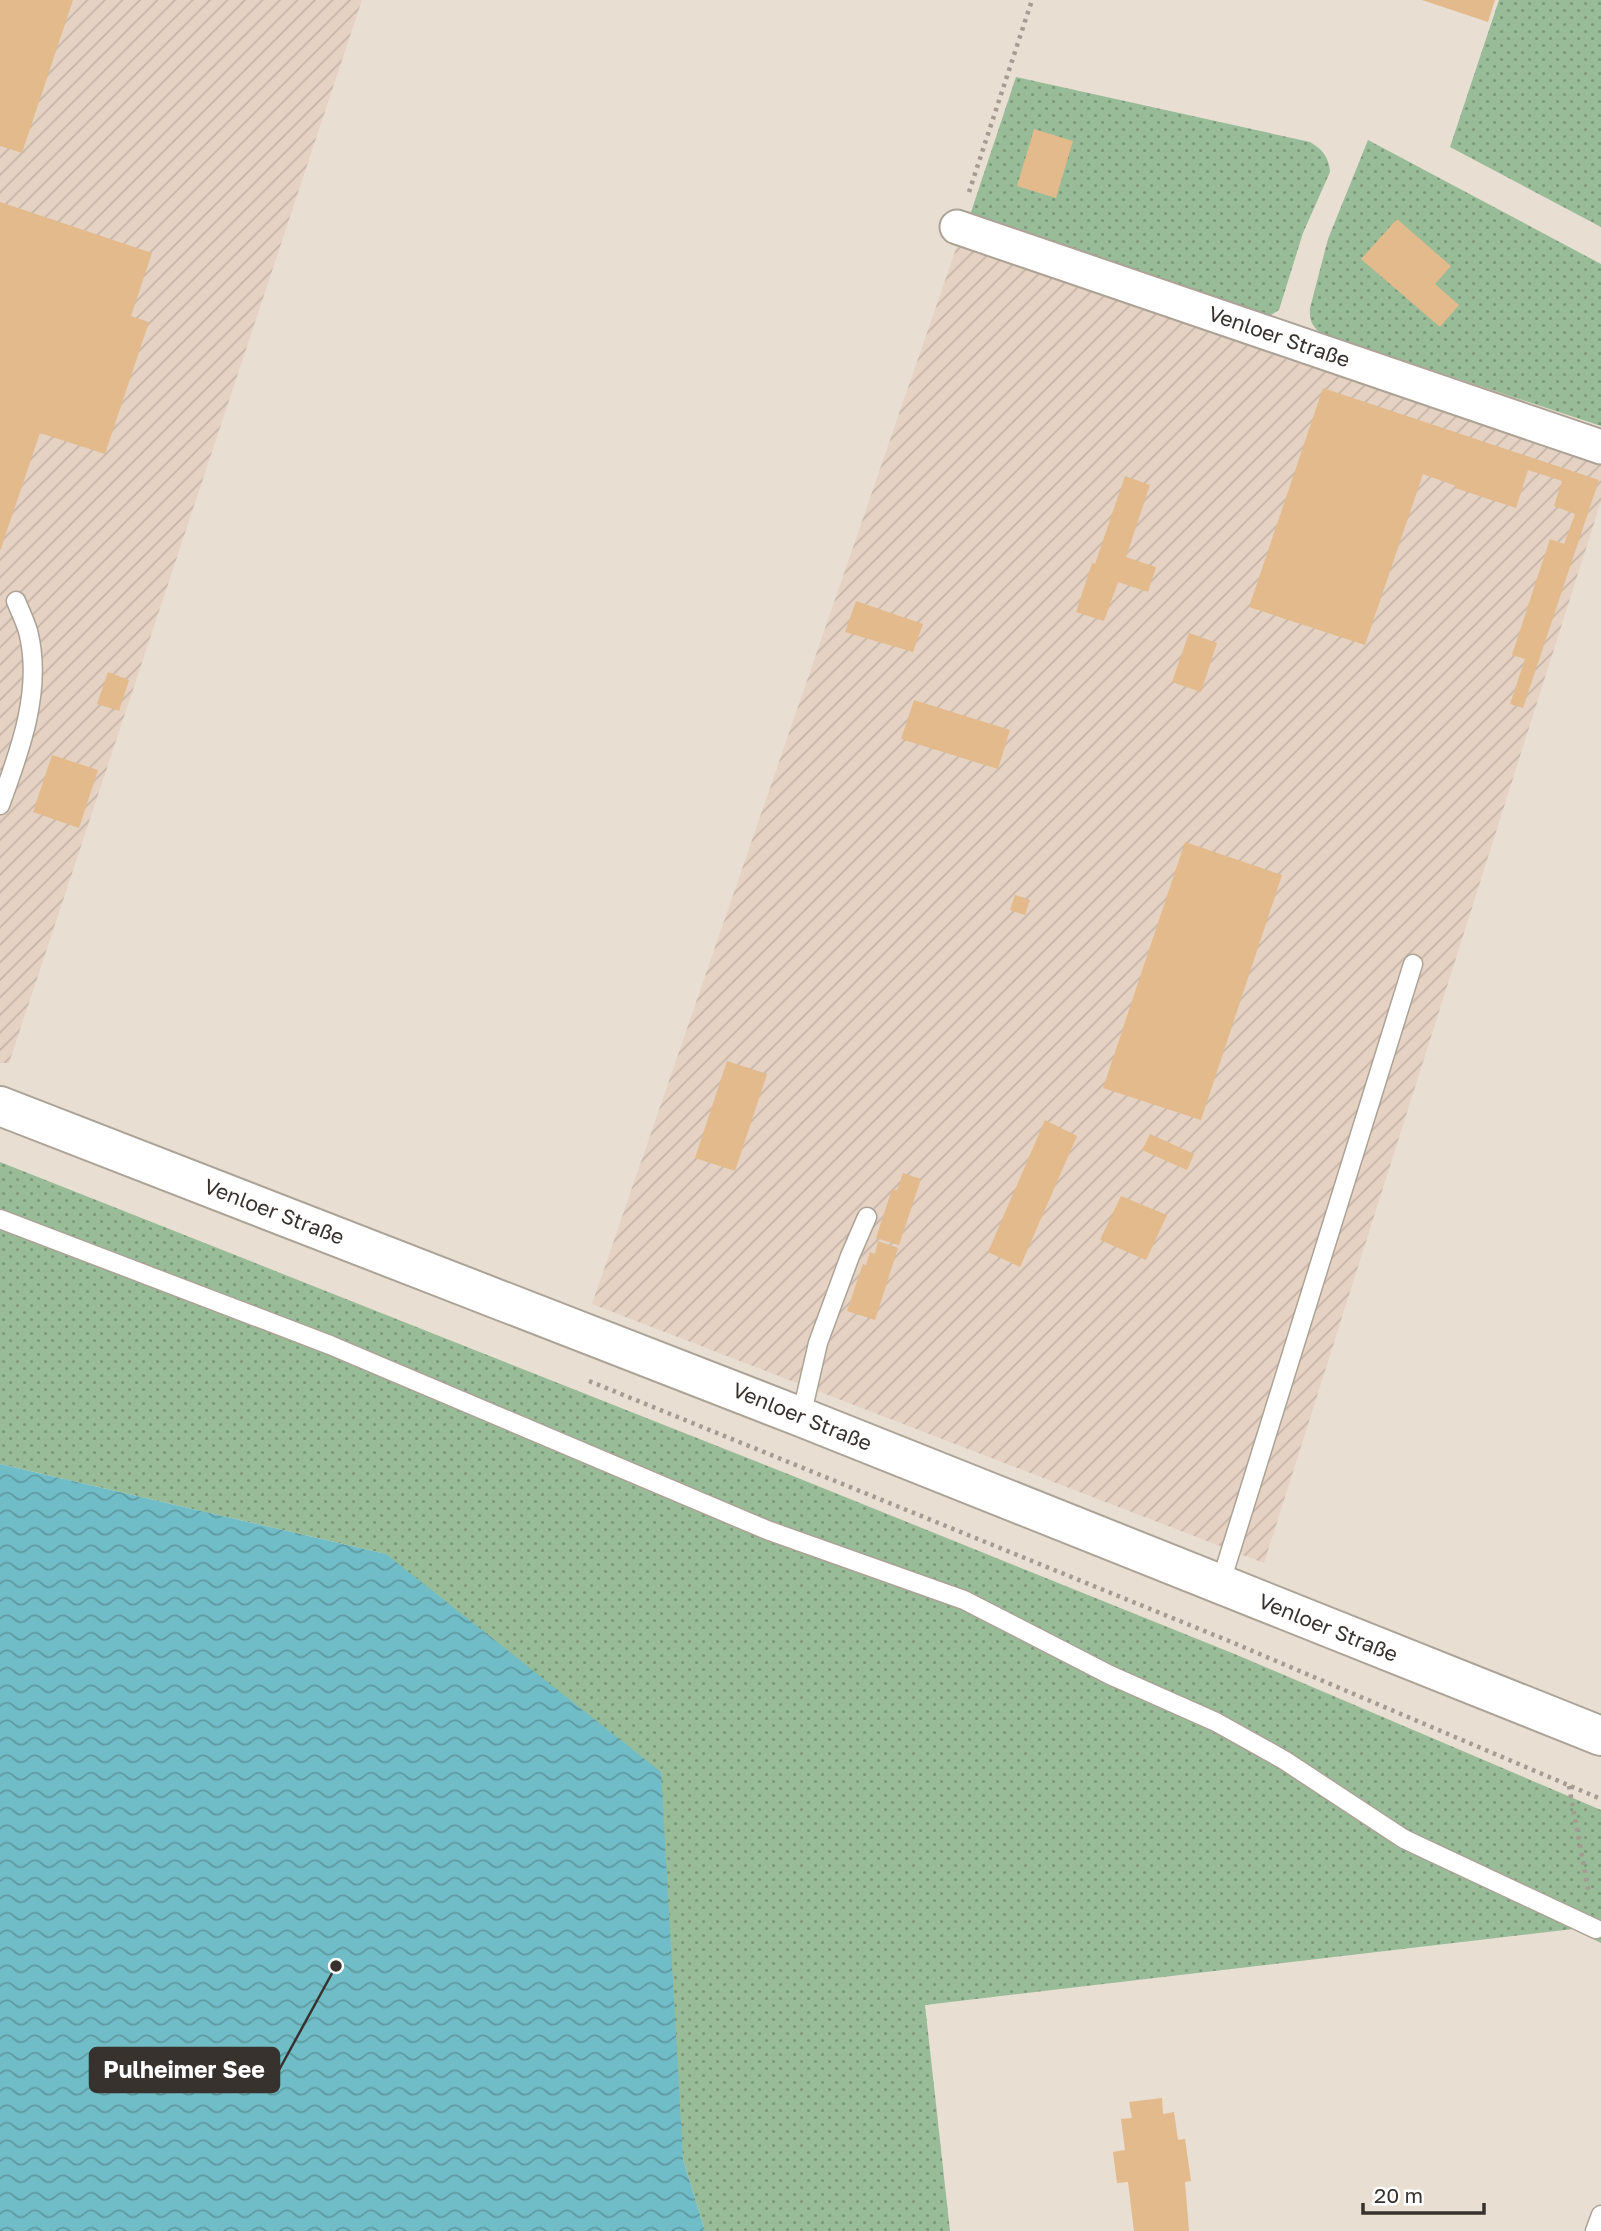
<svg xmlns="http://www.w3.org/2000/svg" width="1601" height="2231" font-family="'Golos Text',sans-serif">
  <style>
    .industrial { fill: url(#industrial-furrows) }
    .grass { fill: url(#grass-dots) }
    .water { fill: url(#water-waves) }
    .building { fill: #e2ba8c }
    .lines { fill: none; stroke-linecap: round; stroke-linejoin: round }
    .service-casing { stroke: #aca296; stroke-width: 21 }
    .minor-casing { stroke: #aca296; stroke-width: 37 }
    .secondary-casing { stroke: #aca296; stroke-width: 42 }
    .path { stroke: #a49b92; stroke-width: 4.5; stroke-dasharray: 3.5 5; stroke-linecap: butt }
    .service { stroke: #fff; stroke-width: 18 }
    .minor { stroke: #fff; stroke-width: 33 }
    .secondary { stroke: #fff; stroke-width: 38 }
    .labels { text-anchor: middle; stroke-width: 6; stroke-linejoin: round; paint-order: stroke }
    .street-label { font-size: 21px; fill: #37322e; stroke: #fff }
    .leader { fill: none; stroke: #37322e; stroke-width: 2.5 }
    .callout-dot { fill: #37322e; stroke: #fff; stroke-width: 2.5 }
    .callout { fill: #37322e; stroke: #37322e; stroke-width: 2.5 }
    .callout-label { font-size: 23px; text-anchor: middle; font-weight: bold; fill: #fff }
  </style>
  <defs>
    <pattern id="industrial-furrows" width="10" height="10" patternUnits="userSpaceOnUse" patternTransform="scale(1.75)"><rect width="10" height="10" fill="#e5d2c3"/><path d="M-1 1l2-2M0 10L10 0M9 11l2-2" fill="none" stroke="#c5b5a8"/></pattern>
    <pattern id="grass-dots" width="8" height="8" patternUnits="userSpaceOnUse" patternTransform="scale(1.75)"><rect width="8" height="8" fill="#98bc97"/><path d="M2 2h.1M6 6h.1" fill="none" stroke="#7d997c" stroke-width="1.8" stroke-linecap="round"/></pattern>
    <pattern id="water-waves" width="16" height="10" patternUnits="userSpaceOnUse" patternTransform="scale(1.75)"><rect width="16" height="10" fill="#71bdc7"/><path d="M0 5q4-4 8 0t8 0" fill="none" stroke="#5e9aa2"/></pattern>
  </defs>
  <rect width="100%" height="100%" fill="#e9ded2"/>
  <path class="industrial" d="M0,0H362L9,1063H0Z
    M959,240L1288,360L1601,463V501L1264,1563L592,1304Z"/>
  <path class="grass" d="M1499,0H1601V227L1450,147Z
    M1016,77L1310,142C1322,149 1329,157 1330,172L1303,233L1279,310L1269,316L969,218Z
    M1368,140L1601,264V426L1322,334C1312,327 1309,320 1310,308L1328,239Z
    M0,1162L793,1476L1237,1655L1601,1810V1943L1573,1929L925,2005L950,2231H705L683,2159L386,1554L0,1464Z"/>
  <path class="water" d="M0,1464L386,1554L661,1772L683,2159L705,2231H0Z"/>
  <path class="building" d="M0,0H73L22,153L0,146Z
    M1422,0H1495L1488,22Z
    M1034,129L1073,141L1056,198L1017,186Z
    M0,202L152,253L131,316L149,322L105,454L40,433L0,551Z
    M1397,219L1451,266L1435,284L1459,305L1440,327L1361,259Z
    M1323,388L1599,480L1523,708L1510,704L1525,659L1512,655L1550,539L1564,544L1575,514L1554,506L1562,481L1528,470L1516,508L1455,488L1456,486L1423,474L1365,645L1249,607Z
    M1125,476L1150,485L1126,557L1156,567L1148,592L1118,582L1104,621L1076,612L1092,563L1095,564Z
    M856,601L923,624L913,652L845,632Z
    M1189,633L1217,643L1201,692L1172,682Z
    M108,672L129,680L119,711L97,704Z
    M914,700L1010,730L998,769L901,739Z
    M52,755L98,770L79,828L33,812Z
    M1185,842L1282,875L1201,1120L1103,1088Z
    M1015,895L1030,900L1025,915L1010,910Z
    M727,1061L767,1074L735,1171L695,1158Z
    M1045,1120L1077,1136L1020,1267L988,1252Z
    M1150,1134L1194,1154L1187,1170L1142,1150Z
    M903,1173L921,1179L899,1245L876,1238L892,1189L897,1190Z
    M1121,1196L1167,1215L1146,1260L1100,1240Z
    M878,1241L898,1248L875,1320L847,1311L863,1264L866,1265L870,1252L875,1254Z
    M1162,2098L1163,2114L1174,2112L1178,2140L1185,2139L1191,2181L1185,2182L1189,2231H1134L1128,2182L1117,2183L1113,2152L1125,2150L1121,2119L1132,2118L1129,2102Z"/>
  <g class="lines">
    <g class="service-casing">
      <path id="service" d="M0,805C20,751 43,689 28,631C25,621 20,611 16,601
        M0,1219L330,1345L767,1530L964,1600L1110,1675L1216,1722L1284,1760L1404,1839L1596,1929
        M801,1417L818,1343L850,1256L867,1217
        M1220,1585L1413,964
        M1595,2231L1601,2215"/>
    </g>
    <g class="minor-casing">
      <path id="minor" d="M957,227L1601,447"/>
    </g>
    <g class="secondary-casing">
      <path id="secondary" d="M0,1106L801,1417L1601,1736"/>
    </g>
    <path class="path" d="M969,192L1032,0
      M589,1381L1229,1641L1601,1799
      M1569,1786L1589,1894"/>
    <use href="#service" class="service"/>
    <use href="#minor" class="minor"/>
    <use href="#secondary" class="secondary"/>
  </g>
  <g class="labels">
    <g class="street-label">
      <text transform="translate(1279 337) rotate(19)" y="7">Venloer Straße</text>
      <text transform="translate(274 1212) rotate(21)" y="7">Venloer Straße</text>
      <text transform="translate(802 1417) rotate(22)" y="7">Venloer Straße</text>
      <text transform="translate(1328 1628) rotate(22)" y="7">Venloer Straße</text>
    </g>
  </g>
  <path class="leader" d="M336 1966L279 2070"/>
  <circle class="callout-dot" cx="336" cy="1966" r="7"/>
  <rect class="callout" x="90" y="2048" width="189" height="44" rx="7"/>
  <g class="callout-label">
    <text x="184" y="2078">Pulheimer See</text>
  </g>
  <path d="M1363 2203v10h121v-10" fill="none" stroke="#37322e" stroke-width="3.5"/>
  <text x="1374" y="2203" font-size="21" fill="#37322e" stroke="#ffffff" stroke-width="5" paint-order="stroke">20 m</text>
</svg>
